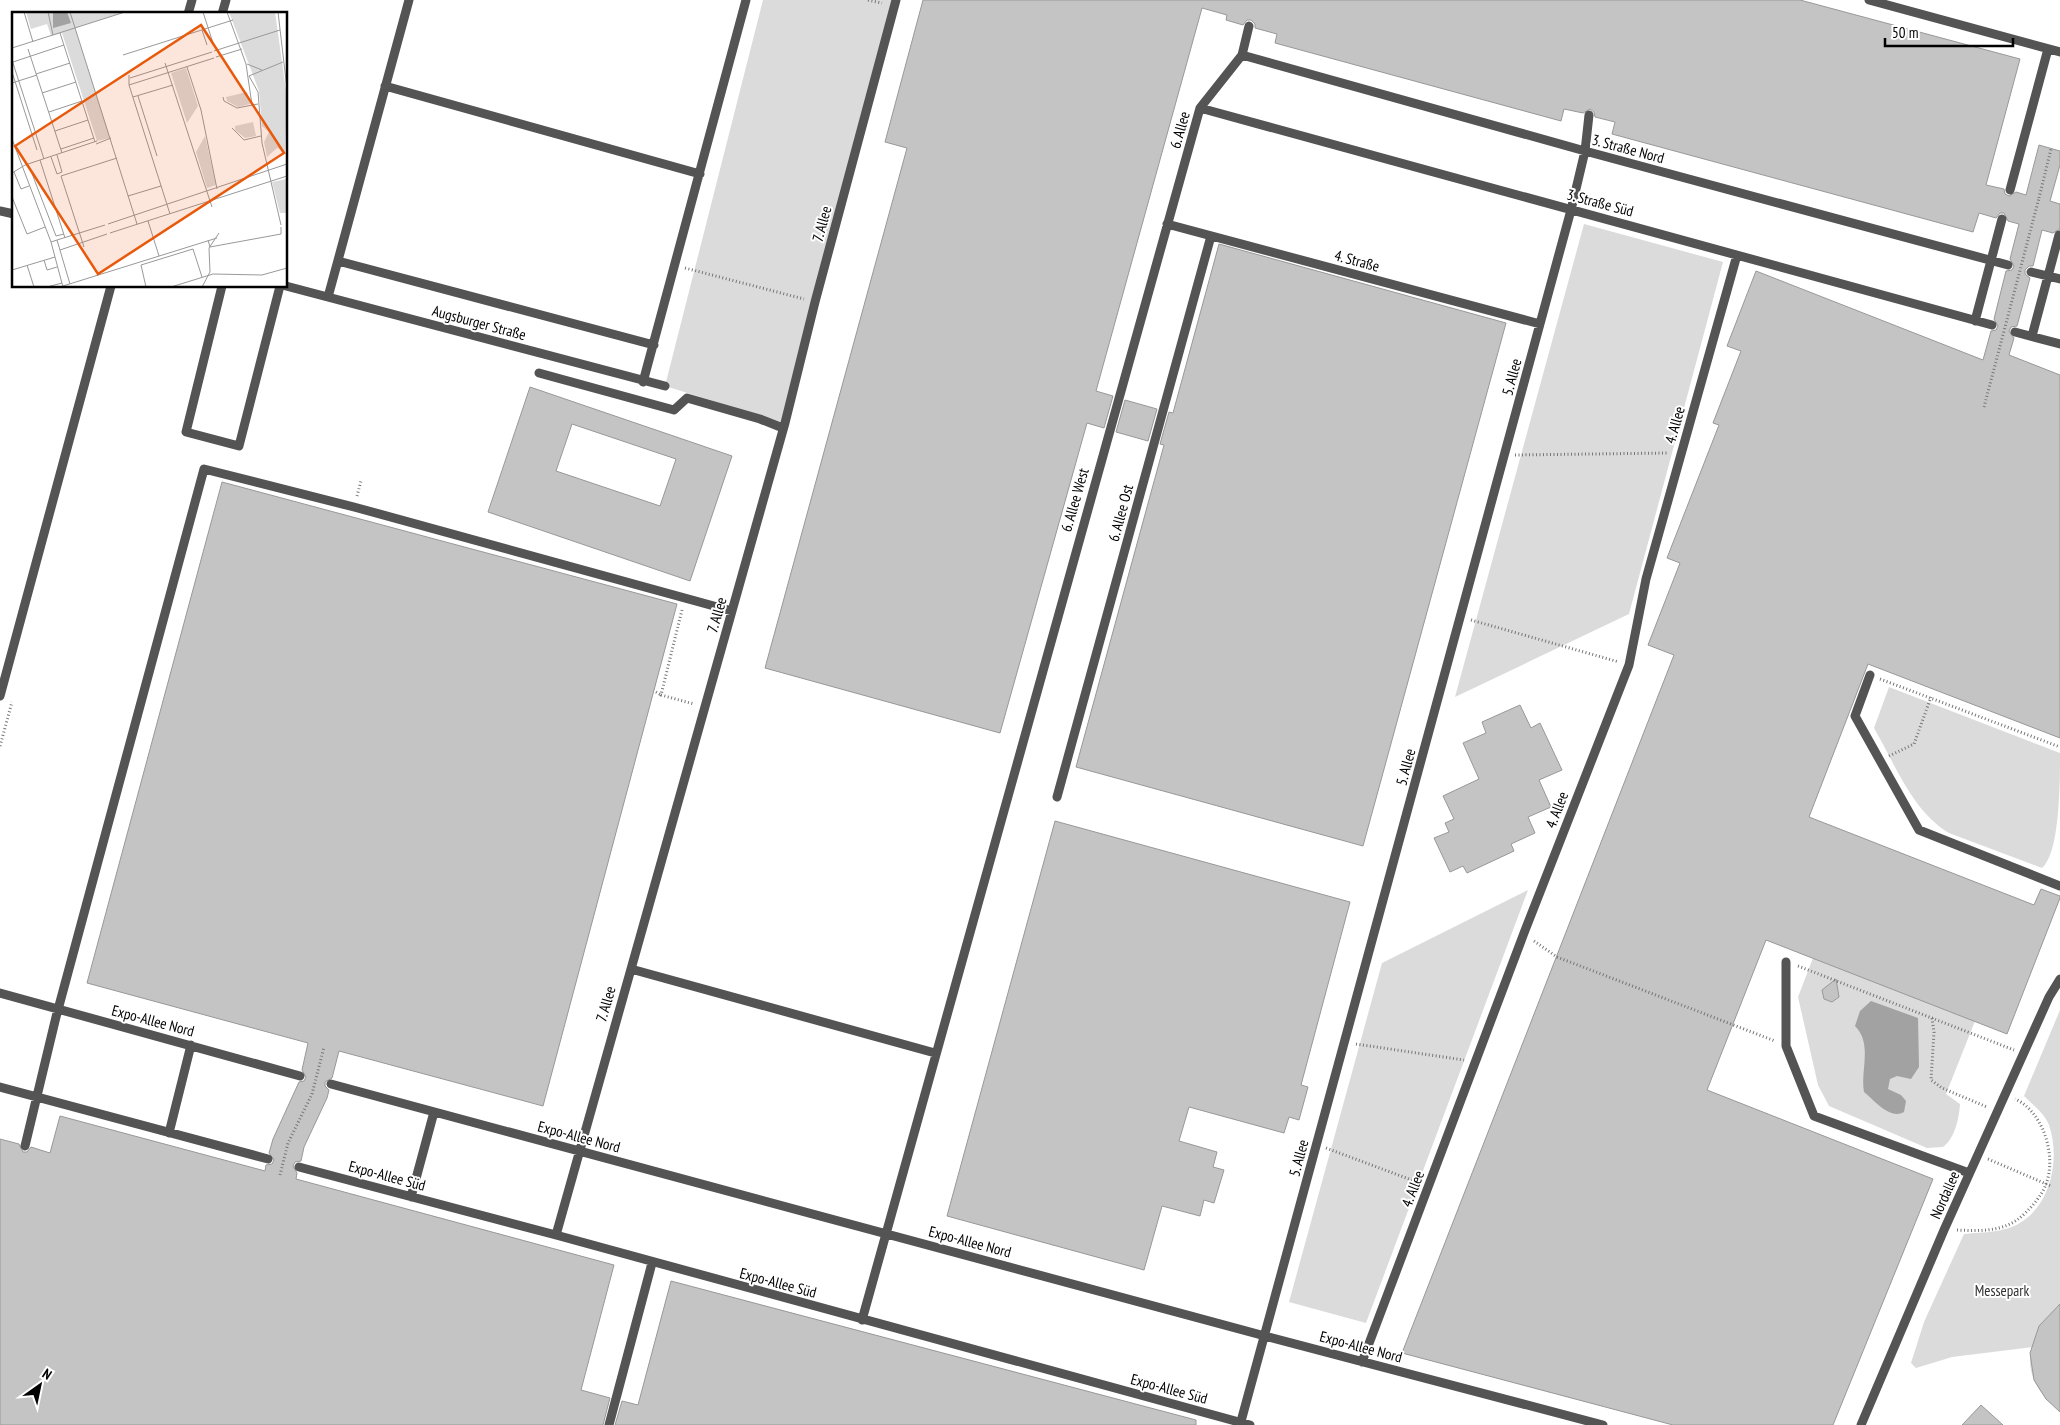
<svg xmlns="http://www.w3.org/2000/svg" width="2060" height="1425" font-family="'PT Sans Narrow',sans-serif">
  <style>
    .green { fill: #dbdbdb }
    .water { fill: #a2a2a2 }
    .building { fill: #c4c4c4; stroke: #989898; fill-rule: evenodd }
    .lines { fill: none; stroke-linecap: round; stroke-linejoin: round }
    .path { stroke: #767676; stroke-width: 3; stroke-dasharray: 1 2.5; stroke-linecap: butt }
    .lane { stroke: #545454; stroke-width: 9 }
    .path-bridge { stroke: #767676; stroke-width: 3; stroke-dasharray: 1 2.5; stroke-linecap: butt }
    .labels { text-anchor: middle; stroke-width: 4; stroke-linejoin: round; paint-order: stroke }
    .street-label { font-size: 15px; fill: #000; stroke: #fff }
    .park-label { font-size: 15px; fill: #323232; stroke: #fff }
    .inset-road { fill: none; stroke: #999; stroke-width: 1 }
    .view { fill: #e8590c; fill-opacity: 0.15; stroke: #e8590c; stroke-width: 2.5 }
    .inset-edge { fill: none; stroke: #000; stroke-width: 2.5 }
  </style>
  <rect width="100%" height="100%" fill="#fff"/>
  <path class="green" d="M763,0H896L785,423L665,386Z
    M1584,224L1723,262L1629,614L1455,697Z
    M1889,687L2060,753C2060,782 2060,853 2042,868L1949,833C1912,811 1895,764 1874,728Z
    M1528,890L1366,1323L1289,1302L1382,963Z
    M1813,958L1975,1021L1946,1094L1960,1104C1959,1119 1955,1138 1943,1147L1927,1148L1829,1106L1818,1085L1798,997Z
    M2060,1010V1410C2040,1398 2023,1370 2033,1347L1952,1357L1916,1368L1911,1363L1924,1322L1964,1234C1984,1232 2006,1233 2023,1221C2052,1201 2060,1157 2049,1125C2044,1113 2033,1105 2024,1096Z"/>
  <path class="water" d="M1871,1001L1918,1018L1919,1067L1911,1079L1897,1076L1890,1079L1888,1089L1901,1095L1906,1101L1904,1112C1890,1120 1875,1101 1864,1092C1860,1070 1873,1044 1855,1026L1860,1011Z"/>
  <path class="building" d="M923,0H1800L2020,59L1986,185L2004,189L2005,194L2009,196L2016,192L2026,195L2039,145L2060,151V165L2050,201L2060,204V229L2053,233L2042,230L2033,266H2029L2025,270V274L2030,278L2017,326L2011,327L2009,331L2014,338L2009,355L2060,375V738L1868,664L1809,817L2034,905L2041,889L2060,896V898L2007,1034L1766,940L1707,1090L1933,1179L1833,1425H1673L1402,1353L1674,655L1648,645L1680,563L1667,558L1719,425L1713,423L1741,351L1727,346L1756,271L1983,360L1991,331L1996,330L1998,326L1994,319L2006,271L2012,270L2014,266L2010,259L2019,224L2008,221L2004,213H2000L1996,218L1979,213L1973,232L1612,134L1615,122L1595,117L1594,112L1590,109L1583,113L1564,109L1561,121L1275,43L1277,34L1255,28V24L1251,20H1247L1243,25L1226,20L1227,15L1202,8L1096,391L1113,396L1104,428L1087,423L1000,733L765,668L907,148L885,142Z
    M1219,244L1506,323L1363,846L1076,767L1164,445L1160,444L1169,412L1173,413Z
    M530,387L732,456L690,581L488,512ZM572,424L676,459L660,506L556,471Z
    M1125,400L1157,409L1148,441L1116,432Z
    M222,482L677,604L543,1106L339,1051L332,1078L325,1082V1086L329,1090L327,1098L304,1147L301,1161L295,1162L293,1166L297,1173L296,1179L614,1265L581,1390L610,1398L603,1425H0V1139L19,1144L23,1152H27L31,1147L50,1153L60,1116L265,1171L266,1165L272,1164L274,1160L269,1153L273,1139L299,1082L304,1081L306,1077L302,1070L308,1043L87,983Z
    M1520,705L1531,728L1540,723L1562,770L1539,780L1551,807L1528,817L1535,833L1511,844L1514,851L1467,873L1463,866L1450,872L1434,838L1449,832L1445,823L1454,819L1443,796L1479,779L1463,743L1486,733L1482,722Z
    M1055,821L1350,902L1301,1085L1308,1087L1299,1120L1289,1117L1284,1133L1189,1107L1179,1141L1217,1152L1213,1167L1224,1170L1214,1203L1204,1200L1200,1216L1162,1206L1144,1270L947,1216Z
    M1836,979L1839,997L1832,1002L1824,999L1822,990Z
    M671,1281L1196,1420V1425H615L622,1401L638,1405Z
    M2060,1304V1412L2046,1399L2034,1380L2030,1353L2039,1326Z
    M1981,1405L2003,1425H1962Z"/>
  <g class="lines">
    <path class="path" d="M868,0L882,3
      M2039,198L2051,149
      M685,268L804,299
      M1515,455L1669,453
      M357,496L361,481
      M682,610L661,695L694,704
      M1471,620L1619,662
      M1880,679L2060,747
      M656,692L661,695
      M0,746L12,702
      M1889,756L1914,744L1931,697
      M1534,941L1557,957L1775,1041
      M1798,966L2014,1050
      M1932,1018L1934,1032L1931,1080L1942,1088L1987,1107
      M1356,1044L1464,1060
      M1326,1148L1417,1182
      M1988,1159L2051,1186
      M280,1175L288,1143L312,1094L324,1047
      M1957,1230C1978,1231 1999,1232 2017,1220C2028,1212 2042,1196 2046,1184C2057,1156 2043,1111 2015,1099"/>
    <path class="lane" d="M1869,0L2060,52
      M188,14L192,0
      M222,14L226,0
      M1242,55L1585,151L2008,265
      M385,86L700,174
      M1200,108L1992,325
      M2010,190L2048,49
      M0,211L14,214
      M1167,224L1540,324
      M338,261L654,345
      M2031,272L2060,279
      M222,286L186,432L239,446L280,286
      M286,286L665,386
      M328,297L409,0
      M1975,321L2002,219
      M2015,332L2060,344
      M2032,336L2059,235
      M539,373L674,410L687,398L760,419L783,428
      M643,382L746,0
      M1870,675L1855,716L1919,830L2060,886
      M0,696L111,286
      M1057,797L1211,236
      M1786,962V1046L1814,1116L1969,1173
      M631,969L935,1053
      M0,993L300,1076
      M331,1084L1265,1336L1603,1425
      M0,1087L268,1159
      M169,1133L191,1045
      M25,1146L56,1017L204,469L354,507L732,611
      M299,1167L556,1235L1250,1425
      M411,1197L434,1112
      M556,1235L785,423L815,302L896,0
      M862,1320L1200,108L1242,55L1249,26
      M1362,1362L1524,933L1629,665L1646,579L1737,255
      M609,1425L652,1263
      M1240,1425L1571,210L1585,151L1589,115
      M1861,1425L1944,1230L2049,997L2060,979"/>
    <path class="path-bridge" d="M1984,407L2039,198"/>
  </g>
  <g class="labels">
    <g class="street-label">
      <text transform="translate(1180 130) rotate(-74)" y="5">6. Allee</text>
      <text transform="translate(1628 149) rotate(15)" y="5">3. Straße Nord</text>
      <text transform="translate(1600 203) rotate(15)" y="5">3. Straße Süd</text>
      <text transform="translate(822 224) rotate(-75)" y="5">7. Allee</text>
      <text transform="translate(1357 261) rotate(15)" y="5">4. Straße</text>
      <text transform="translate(479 323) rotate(15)" y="5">Augsburger Straße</text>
      <text transform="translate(1512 377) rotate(-75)" y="5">5. Allee</text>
      <text transform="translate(1675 425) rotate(-74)" y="5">4. Allee</text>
      <text transform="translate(1075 500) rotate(-74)" y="5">6. Allee West</text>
      <text transform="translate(1121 513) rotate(-75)" y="5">6. Allee Ost</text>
      <text transform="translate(717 615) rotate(-74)" y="5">7. Allee</text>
      <text transform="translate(1406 767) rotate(-75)" y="5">5. Allee</text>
      <text transform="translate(1557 810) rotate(-69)" y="5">4. Allee</text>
      <text transform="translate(606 1004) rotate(-74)" y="5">7. Allee</text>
      <text transform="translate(153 1021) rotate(15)" y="5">Expo-Allee Nord</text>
      <text transform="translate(579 1137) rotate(15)" y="5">Expo-Allee Nord</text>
      <text transform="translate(1299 1158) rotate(-75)" y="5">5. Allee</text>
      <text transform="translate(387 1176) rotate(15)" y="5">Expo-Allee Süd</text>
      <text transform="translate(1413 1189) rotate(-69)" y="5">4. Allee</text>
      <text transform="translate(1945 1195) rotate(-66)" y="5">Nordallee</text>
      <text transform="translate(970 1242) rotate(15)" y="5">Expo-Allee Nord</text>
      <text transform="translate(778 1283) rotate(15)" y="5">Expo-Allee Süd</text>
      <text transform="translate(1361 1347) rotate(15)" y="5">Expo-Allee Nord</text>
      <text transform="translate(1169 1389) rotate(15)" y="5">Expo-Allee Süd</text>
    </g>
    <g class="park-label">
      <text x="2002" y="1296">Messepark</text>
    </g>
  </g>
  <g transform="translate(12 12)">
    <rect width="275" height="275" fill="#fff"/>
    <path d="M14,0H113L63,16L98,126L85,129L50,21L39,24L35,12L19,17ZM217,0H263L275,86L273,140L265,136L255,145L252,130L257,120L250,114L247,79ZM174,56L186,94L175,111L159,61ZM235,80L238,92L226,95L215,89L214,85ZM241,110L244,124L233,126L223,118V114ZM193,124L204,173L195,176L184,140ZM275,167V201H268L260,170Z" fill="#dbdbdb"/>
    <path d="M41,0H55L59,11L41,16Z" fill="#a2a2a2"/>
    <path class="inset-road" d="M12,0L21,30M36,0L41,23M58,0L125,212M191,0L201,31M215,0L234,52L240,93M266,0L275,77M190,18L195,33M48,21L83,130M0,36L113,0M16,37L50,141M202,39L268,18M111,43L221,8M204,45L230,37M0,48L32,147M1,50L52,33M153,51L200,195M235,52L250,58M175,55L189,98L205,177M0,60L25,138M24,62L58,51M117,63V73L158,202M237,64L246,80L250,131L269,213M237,64L271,50M118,66L200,40M0,71L25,63M117,73L202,46M30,81L64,70M126,84L145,144M121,85L161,73M211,85L212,89L225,96L246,92M37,100L70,89M220,116L232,128L249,124M43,119L76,108M0,127L39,230L51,275M84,132L99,126M49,137L82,126M39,145L45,162L50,160L45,143M28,148L53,226M19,159L44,224L52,222M2,160L9,177L17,174M0,161L13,153L85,129M116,184L149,174M0,185L15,222L33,215M136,209L147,244M96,212L275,152M98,221L275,164M45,228L93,213M196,228L198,235L269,222V215M39,230L45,228L58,272M72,235L49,164L105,146M48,238L95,222M32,248L35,258L45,255M15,253L22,275M0,258L43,245M51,274L205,226M35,275L50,271M134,275L129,253L181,237L190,265M159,275L201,262L250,263L275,256M190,275L198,260L197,236L207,221"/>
    <path class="view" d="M189,13L272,141L86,262L3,134Z"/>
    <rect width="275" height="275" class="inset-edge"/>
  </g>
  <g transform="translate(40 1385) rotate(33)" stroke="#ffffff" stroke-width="4" paint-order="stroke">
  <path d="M0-4L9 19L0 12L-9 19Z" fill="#000000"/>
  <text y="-8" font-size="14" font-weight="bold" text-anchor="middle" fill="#000000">N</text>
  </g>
  <path d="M1885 38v8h128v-8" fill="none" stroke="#000000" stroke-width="2.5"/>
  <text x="1892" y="38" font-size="15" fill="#000000" stroke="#ffffff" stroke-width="4" paint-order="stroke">50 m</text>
</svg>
